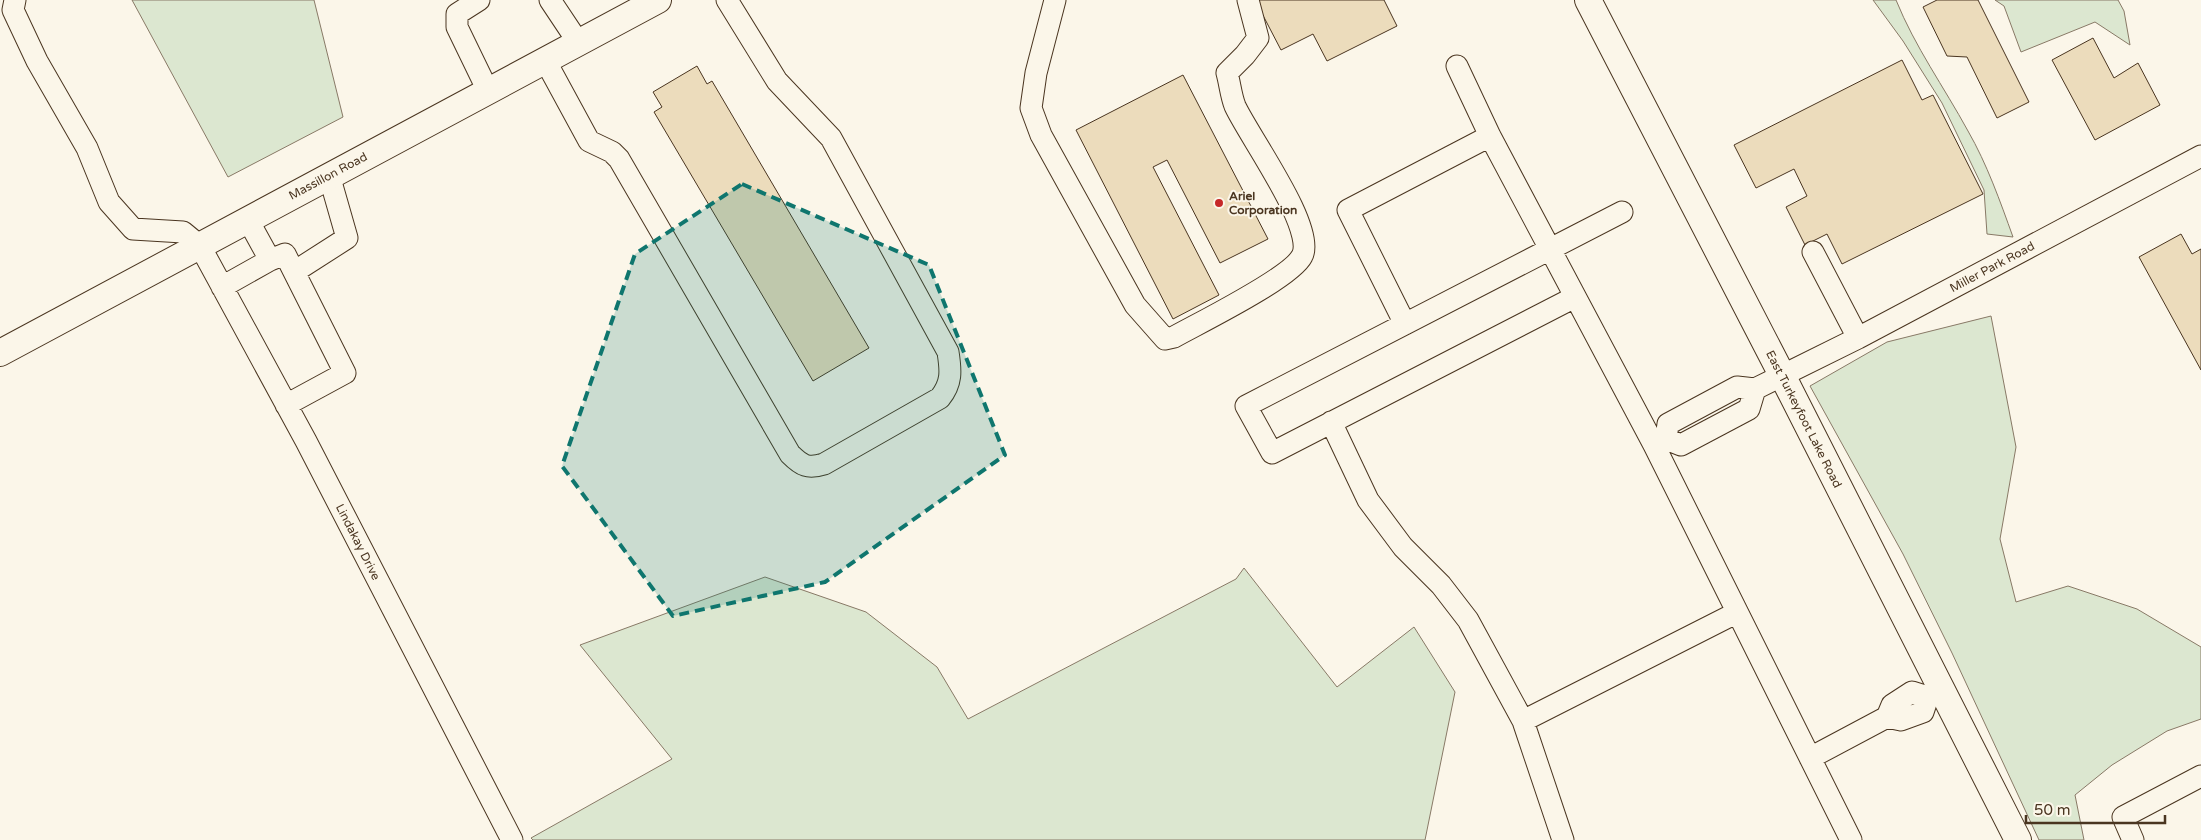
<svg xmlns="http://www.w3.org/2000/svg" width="2201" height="840" font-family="'Varela Round',sans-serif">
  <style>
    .green { fill: #dce7d0; stroke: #887966 }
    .building { fill: #ecdcbc; stroke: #4a3520 }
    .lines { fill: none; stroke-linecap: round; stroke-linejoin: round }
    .minor-casing { stroke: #4a3520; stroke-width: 23 }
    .major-casing { stroke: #4a3520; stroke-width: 28 }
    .minor { stroke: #fbf6e9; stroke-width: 21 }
    .major { stroke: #fbf6e9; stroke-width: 26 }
    .marked { fill: #0f766e; fill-opacity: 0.2; stroke: #0f766e; stroke-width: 4; stroke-dasharray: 10 6; stroke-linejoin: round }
    .poi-dot { fill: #c62828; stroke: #fbf6e9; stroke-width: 2 }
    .labels { text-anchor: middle; stroke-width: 4; stroke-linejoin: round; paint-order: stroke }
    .street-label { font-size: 12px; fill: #4a3520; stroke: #fbf6e9 }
    .poi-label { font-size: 12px; font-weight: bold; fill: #4a3520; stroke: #fbf6e9; text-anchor: start }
  </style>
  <rect width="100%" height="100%" fill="#fbf6e9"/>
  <path class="green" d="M132,0H314L343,117L228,177Z
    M1873,0H1896C1915,47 1944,87 1968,131C1987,164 2000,201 2013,237L1987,234L1984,190L1942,103L1903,41Z
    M1995,0H2118L2124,11L2130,45L2095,22L2021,52L2004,6Z
    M1991,316L2016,447L2000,539L2016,602L2068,586L2137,609L2201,647V719L2167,731L2112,765L2075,795L2084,840H2039L1952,653L1903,554L1810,386L1887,342Z
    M1244,568L1337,687L1414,627L1455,692L1425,840H533L531,838L672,759L580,645L765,577L866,612L937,667L968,719L1236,579Z"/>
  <path class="building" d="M1255,0H1384L1397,26L1327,61L1313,34L1281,50Z
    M1937,0H1978L2029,102L1997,118L1967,57L1947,56L1923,7Z
    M2093,38L2114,78L2138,63L2160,105L2095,140L2052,60Z
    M1902,60L1922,100L1933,95L1983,194L1842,264L1827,234L1805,245L1786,207L1807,196L1794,169L1756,188L1734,145Z
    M697,66L707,84L712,81L869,348L813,381L654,112L662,107L653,92Z
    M1183,75L1268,239L1220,263L1167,160L1153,167L1219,295L1173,319L1076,130Z
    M2181,234L2192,254L2201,249V370L2139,257Z"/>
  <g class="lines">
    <g class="minor-casing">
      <path id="minor" d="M15,0L13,10L37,61L87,148L109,202L133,229L183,232L200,246L306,441L512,840
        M479,0L457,14V27L488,91
        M550,0L578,42
        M1055,0L1036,73L1031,108L1041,135L1135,305L1165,339L1174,337C1199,323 1291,278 1302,256C1317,229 1248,135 1235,106C1231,96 1230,84 1227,73L1245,55L1258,38L1248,0
        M545,60L589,141L612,152L619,159L790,454C802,466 808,469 824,464L940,398C952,383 951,371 948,352L831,138L777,81L727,0
        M1457,66L1490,136L1654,445
        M1813,252L1858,338
        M270,260L285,254L345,373L286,405
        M294,272L347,238L329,175
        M222,287L270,260L248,220
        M1575,297L1272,453L1246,406L1622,212
        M1405,324L1348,210L1490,136
        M1331,422L1368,500L1403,547L1441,585L1468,620L1523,721
        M1666,439L1668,424L1737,387L1755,389L1858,338L2201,156
        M1666,439L1654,445L1851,840
        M1666,439L1681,445L1749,409L1755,389
        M1887,717L1901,720L1923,712L1928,697
        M1810,758L1887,717L1892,705L1912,692L1928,697L1942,691
        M1563,840L1523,721L1736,613
        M2133,840L2123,817L2201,776"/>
    </g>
    <g class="major-casing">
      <path id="major" d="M1588,0L1782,375L2018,840
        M0,353L658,0"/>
    </g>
    <use href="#minor" class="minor"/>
    <use href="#major" class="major"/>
  </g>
  <path class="marked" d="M742,184L929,265L1005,455L825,582L673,616L562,466L635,254Z"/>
  <circle class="poi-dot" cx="1219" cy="203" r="5"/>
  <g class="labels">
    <g class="street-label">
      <text transform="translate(328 176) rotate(-28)" y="4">Massillon Road</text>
      <text transform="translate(1992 267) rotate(-28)" y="4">Miller Park Road</text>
      <text transform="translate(1804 419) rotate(63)" y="4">East Turkeyfoot Lake Road</text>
      <text transform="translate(358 542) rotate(63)" y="4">Lindakay Drive</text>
    </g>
    <g class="poi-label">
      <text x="1229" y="200">Ariel<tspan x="1229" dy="14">Corporation</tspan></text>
    </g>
  </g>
  <path d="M2026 815v8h139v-8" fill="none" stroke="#4a3520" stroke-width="2.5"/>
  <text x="2034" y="815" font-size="15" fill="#4a3520" stroke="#fbf6e9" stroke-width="4" paint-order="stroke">50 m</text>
</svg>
